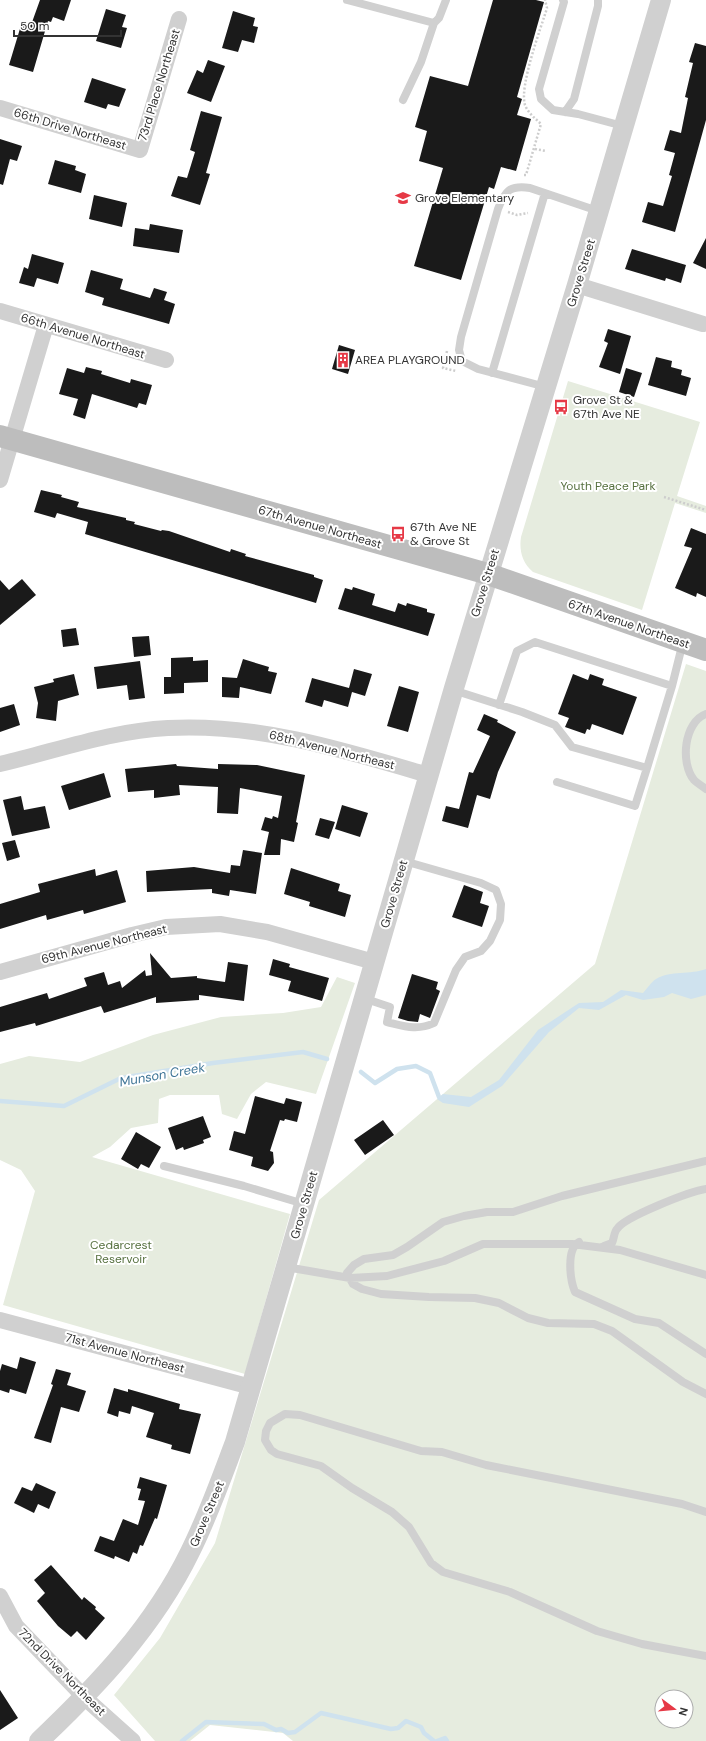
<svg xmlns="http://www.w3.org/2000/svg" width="706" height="1741" font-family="'DM Sans',sans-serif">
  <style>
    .green { fill: #e6ecdf; fill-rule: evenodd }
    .water { fill: #cfe2ee }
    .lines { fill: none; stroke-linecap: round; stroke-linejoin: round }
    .stream { stroke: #cfe2ee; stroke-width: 4.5 }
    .building { fill: #1a1a1a }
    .path { stroke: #cdcdcd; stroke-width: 2.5; stroke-dasharray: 2 2; stroke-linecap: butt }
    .service { stroke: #d0d0d0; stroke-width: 8 }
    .minor { stroke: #d0d0d0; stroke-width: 16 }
    .tertiary { stroke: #d0d0d0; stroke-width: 20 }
    .secondary { stroke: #bdbdbd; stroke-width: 22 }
    .labels { text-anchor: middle; stroke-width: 4; stroke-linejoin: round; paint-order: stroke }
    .street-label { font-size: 12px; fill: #333; stroke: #fff }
    .poi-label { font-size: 12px; fill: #333; stroke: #fff; text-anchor: start }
    .park-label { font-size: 12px; fill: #56703f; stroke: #fff }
    .water-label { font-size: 13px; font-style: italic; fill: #3f7597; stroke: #fff }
  </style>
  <rect width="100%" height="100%" fill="#fff"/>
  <path class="green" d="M568,381L700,422L677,496L706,506V513L675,503L642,610L533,572C522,563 519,550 521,537Z
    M686,664L706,671V1741H293L283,1733L210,1725L190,1741H155L114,1695L160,1638L215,1543L319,1200L595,964ZM662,1697H686V1721H662Z
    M337,977L355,983L316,1094L266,1082L251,1094L237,1119L222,1114L219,1095H170L159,1099L158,1123L131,1128L110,1147L92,1157L290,1214L245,1374L3,1305L35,1191L21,1170L0,1160V1064L29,1056L80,1062L153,1035L221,1017L283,1013L321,1007Z"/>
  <path class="water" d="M706,969V995L691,999L672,993L664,997L643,1000L626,995L599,1010L579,1008L549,1032L502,1086L469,1107L443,1103L437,1099L443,1094L471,1097L499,1080L538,1030L579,1003L603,1002L621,990L643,993C647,989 651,982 656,979C671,970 690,975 706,969Z"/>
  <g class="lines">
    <path class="stream" d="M361,1072L375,1083L397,1069L416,1066L430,1073L439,1097L443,1100
      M0,1101L64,1106L121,1078L213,1063L303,1052L327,1059
      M182,1741L206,1722L264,1724L276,1730L281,1729L288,1733L295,1732L321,1713L391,1729L398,1728L406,1721L421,1727L424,1733L434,1741
      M437,1741L445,1738L447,1741"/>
  </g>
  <path class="building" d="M40,0H71L64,21L53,17L51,22L48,21L33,72L9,65L22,22L31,25Z
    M493,0H536L544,2L517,97L522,99L517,115L531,119L516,171L501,167L494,189L489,187L461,280L414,266L443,168L419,161L427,131L415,127L430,76L468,86Z
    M106,9L126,15L122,27L127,28L121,48L96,41Z
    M233,11L255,18L253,26L258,27L254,43L242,40L238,52L222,48Z
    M695,43L706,46V120L675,232L642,222L648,202L663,206L672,176L669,175L675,153L664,150L670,130L681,133L688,98L685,97L693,63L689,62Z
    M208,60L225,66L211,102L187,93L197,70L203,73Z
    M92,78L126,89L119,107L108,104L106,109L84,102Z
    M201,111L222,117L206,173L210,174L200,205L171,196L178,176L187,178L195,152L190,150Z
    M0,139L22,146L17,161L10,159L3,185L0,184Z
    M55,160L76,166L75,170L86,174L81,193L48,184Z
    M94,195L127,203L122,227L89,219Z
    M150,224L183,230L179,253L133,246L135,228L149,230Z
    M706,238V269L693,263Z
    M632,249L686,265L681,283L666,278L665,281L625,269Z
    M32,254L64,263L58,284L37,278L34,287L19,283L24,267L28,269Z
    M91,270L123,279L120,289L150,298L154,288L167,292L164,300L175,304L169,324L102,305L104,298L85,292Z
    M608,329L631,336L620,374L599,367L608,343L604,341Z
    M339,345L355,350L348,374L332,369Z
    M656,357L672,361L671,367L682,370L681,375L691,378L686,396L648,385Z
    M86,367L102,371L101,374L130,383L131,379L152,385L146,405L139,403L137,408L92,394L85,419L73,415L78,399L59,394L67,368L84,373Z
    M626,368L642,373L634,397L619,392Z
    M41,490L62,495L61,497L79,502L77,507L126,518V520L135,522L134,524L161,531L162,530L169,531L230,552L231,549L246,554L245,556L314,575V577L323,580L316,603L85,534L88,522L57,513L55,518L34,512Z
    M691,528L706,534V597L697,593L696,597L675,588L692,548L684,546Z
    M22,579L36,595L0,625V580L9,590Z
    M353,587L375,594L372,605L395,612L398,603L406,606L407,603L427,609V612L435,614L428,636L338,609L345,588L352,590Z
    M76,628L79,645L63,647L61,630Z
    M149,636L151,655L134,657L132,637Z
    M193,657V661L208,660V682L184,683V693L164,694V677H171V658Z
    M243,659L269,667L268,671L277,673L271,694L240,687L239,698L222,697V677L237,678Z
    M140,661L145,698L129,700L127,685L97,689L94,667Z
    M354,669L372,674L365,696L352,692L348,707L324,700L322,707L305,702L312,678L349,688Z
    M74,674L79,695L58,701L56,721L36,718L38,703L34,687L54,682L53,679Z
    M573,674L588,680L590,674L604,679L602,685L637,697L623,735L592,724L590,730L587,729L585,734L565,727L569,718L558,714Z
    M399,686L419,692L408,732L387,726Z
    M14,704L20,725L0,732V708Z
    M484,714L498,720L497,722L516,732L498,772L490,799L477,795L468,828L442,821L446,806L459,809L469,772L473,773L490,736L477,730Z
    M176,764L177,766L218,769V764L257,765L305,775L296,822L298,823L294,842L281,839L280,855H264L269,832L261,830L265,817L272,819L273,816L278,818L282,796L240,788L238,814L217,813L218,787L179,785L180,795L154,798V790L128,792L125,769Z
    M104,773L111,797L69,810L61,786Z
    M21,796L24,810L45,806L50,828L12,836L3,800Z
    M342,805L368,813L360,837L335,829Z
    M320,818L335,822L329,839L315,835Z
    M15,840L20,857L7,861L2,843Z
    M243,850L262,853L256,894L230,890L229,896L212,893V889L147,892L146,871L194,867L230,873L231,865L240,866Z
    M291,868L340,884L338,891L351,895L345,917L309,906L310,902L284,894Z
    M95,869L96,876L117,870L126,902L84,914L83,910L47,920L46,915L0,929V904L40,892L38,884Z
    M464,885L483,892L480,903L489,906L482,927L452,917Z
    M150,953L171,978L197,976V978L225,982L228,962L248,965L244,1001L199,995V1000L156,1003V997L104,1013L101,1006L36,1026L35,1023L0,1032V1007L47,993L49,999L87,986L84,978L104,972L108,985L120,981L122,988L145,970L146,976L152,975Z
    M273,959L290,964L289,967L329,978L322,1001L288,991L291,981L269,975Z
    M412,974L438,982L436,989L440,991L430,1018L420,1014L418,1022L408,1021L398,1018Z
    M255,1096L284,1104L286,1098L302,1102L297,1122L285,1119L284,1121L280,1120L270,1151L273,1152L274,1163L268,1171L251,1166L253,1157L229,1150L234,1131L245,1134Z
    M203,1116L211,1137L203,1140L204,1143L184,1150L183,1147L176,1150L168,1128Z
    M383,1120L394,1135L365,1155L354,1140Z
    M136,1132L161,1147L149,1168L141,1164L138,1169L121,1159Z
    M20,1357L36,1362L26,1394L10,1389L9,1393L0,1390V1371L2,1364L17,1369Z
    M56,1369L71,1373L67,1385L86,1391L79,1412L61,1407L51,1443L34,1438L53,1385L51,1384Z
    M114,1388L128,1392V1389L149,1395L180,1404L179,1409L201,1414L190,1454L171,1449L172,1445L146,1437L154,1413L132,1406L130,1414L119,1411L118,1417L107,1413Z
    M140,1477L167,1485L157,1519L155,1518L143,1546L140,1545L137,1554L133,1552L129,1562L115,1556L114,1559L94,1551L100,1536L114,1541L123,1519L138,1525L145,1501L138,1500L141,1489L137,1488Z
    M36,1483L56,1492L49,1509L38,1504L34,1513L14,1503L22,1487L32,1491Z
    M51,1565L82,1600L84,1597L96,1607L95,1609L105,1618L86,1640L77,1631L71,1637L58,1626L37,1601L45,1593L34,1580Z
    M0,1690L18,1718L0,1730Z"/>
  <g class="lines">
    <path class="path" d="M535,149L546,151
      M524,175H526L541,124C535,118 528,113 525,105C519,86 541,28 547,8L545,0
      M508,212L517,215L528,213
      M447,351L443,368L456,371
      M664,497L706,510"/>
    <path class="service" d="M347,0L434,23L439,18L446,0
      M563,0L564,2L539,89L541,99L553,110L578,114L623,126
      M403,100L421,62L434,23
      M565,112L574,99L598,6V0
      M492,373L545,193
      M546,387L478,369L462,361L459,350L461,337L498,209C505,191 509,185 530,188L598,211
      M453,690L522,712L555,725L572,747L647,768L672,686L683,642
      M499,705L517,651L535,642L672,686
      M706,714C684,722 680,763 694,780C697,783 702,786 706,789
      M557,782L635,806L647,768
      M363,998L390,1007L387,1022C404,1026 417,1031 434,1023L456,970L465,957L481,951L490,941L500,920L501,904L496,890L481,883L404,861
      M706,1161L562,1196L513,1212H487L464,1216L443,1222L407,1247L393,1255L364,1259L354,1265L347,1273L353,1284L362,1289L381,1294L429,1297L475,1298L499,1303L528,1318L548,1323L594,1324L612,1331L683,1382L706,1394
      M164,1166L244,1186L304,1204
      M579,1242C566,1249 570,1280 575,1292L635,1319L659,1323L706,1354
      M604,1246L612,1243C614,1239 614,1232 617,1229C624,1217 691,1191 706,1189
      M286,1267L350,1278L387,1276L444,1261L483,1244H572L620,1250L706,1275
      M706,1512L682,1504L486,1465L442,1452L421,1451L300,1415L285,1414L270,1423L266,1431L265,1440L271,1450L277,1454L321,1466L352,1488L392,1512L409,1527L431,1563L443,1572L510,1592L597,1631L642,1644L706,1656"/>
    <path class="minor" d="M0,108L140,150L179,19
      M577,285L703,324
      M0,311L166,360
      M0,480L46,325
      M0,764C56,751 110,731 168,728C257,723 344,750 428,775
      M0,972L132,935L166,927L220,924L267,932L374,962
      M0,1320L251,1387
      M0,1596L16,1626L85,1698L133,1741"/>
    <path class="tertiary" d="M39,1741C98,1685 154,1626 190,1552C208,1516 221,1479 235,1442L454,688L577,285L661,0"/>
    <path class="secondary" d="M0,436L488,574L706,650"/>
  </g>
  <defs>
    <g id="school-bare" transform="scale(1.2)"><path d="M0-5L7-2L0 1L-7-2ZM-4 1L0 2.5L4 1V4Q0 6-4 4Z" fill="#e63946" stroke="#fff" stroke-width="2.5" paint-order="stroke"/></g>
    <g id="building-bare" transform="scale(1.2)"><path d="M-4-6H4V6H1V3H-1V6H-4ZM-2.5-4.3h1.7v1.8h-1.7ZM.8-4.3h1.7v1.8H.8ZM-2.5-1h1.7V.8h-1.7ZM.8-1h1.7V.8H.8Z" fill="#e63946" stroke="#fff" stroke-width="2.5" paint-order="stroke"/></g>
    <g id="bus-bare" transform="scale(1.2)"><path d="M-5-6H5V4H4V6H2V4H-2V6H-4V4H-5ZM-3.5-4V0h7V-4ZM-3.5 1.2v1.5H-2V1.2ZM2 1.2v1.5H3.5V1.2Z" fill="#e63946" stroke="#fff" stroke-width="2.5" paint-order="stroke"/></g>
  </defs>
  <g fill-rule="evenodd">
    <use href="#school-bare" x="403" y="198"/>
    <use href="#building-bare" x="343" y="360"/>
    <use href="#bus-bare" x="561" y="407"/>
    <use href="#bus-bare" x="398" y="534"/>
  </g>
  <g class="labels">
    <g class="street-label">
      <text transform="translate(159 85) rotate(-73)" y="4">73rd Place Northeast</text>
      <text transform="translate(70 129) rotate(17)" y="4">66th Drive Northeast</text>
      <text transform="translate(581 273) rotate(-73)" y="4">Grove Street</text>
      <text transform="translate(83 336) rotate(17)" y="4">66th Avenue Northeast</text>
      <text transform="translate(320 527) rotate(16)" y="4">67th Avenue Northeast</text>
      <text transform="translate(485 583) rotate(-73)" y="4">Grove Street</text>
      <text transform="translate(629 624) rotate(19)" y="4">67th Avenue Northeast</text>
      <text transform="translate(332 750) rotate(14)" y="4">68th Avenue Northeast</text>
      <text transform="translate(394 894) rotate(-74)" y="4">Grove Street</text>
      <text transform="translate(104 944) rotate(-14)" y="4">69th Avenue Northeast</text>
      <text transform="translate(304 1205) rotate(-74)" y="4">Grove Street</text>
      <text transform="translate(125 1353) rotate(15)" y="4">71st Avenue Northeast</text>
      <text transform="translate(207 1514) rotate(-67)" y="4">Grove Street</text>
      <text transform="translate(62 1672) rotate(45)" y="4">72nd Drive Northeast</text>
    </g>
    <g class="poi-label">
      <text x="415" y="202">Grove Elementary</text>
      <text x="355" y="364">AREA PLAYGROUND</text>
      <text x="573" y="404">Grove St &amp;<tspan x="573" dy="14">67th Ave NE</tspan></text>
      <text x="410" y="531">67th Ave NE<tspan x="410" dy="14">&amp; Grove St</tspan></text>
    </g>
    <g class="park-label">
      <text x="608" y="490">Youth Peace Park</text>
      <text x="121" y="1249">Cedarcrest<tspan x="121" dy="14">Reservoir</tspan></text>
    </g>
    <g class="water-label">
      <text transform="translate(162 1074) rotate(-10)" y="5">Munson Creek</text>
    </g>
  </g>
  <g transform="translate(674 1709) rotate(106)"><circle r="19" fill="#ffffff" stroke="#adadad"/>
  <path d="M0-3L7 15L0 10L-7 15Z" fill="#e63946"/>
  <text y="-6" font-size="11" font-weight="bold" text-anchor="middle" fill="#333333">N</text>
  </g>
  <path d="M14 30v6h107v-6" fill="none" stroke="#333333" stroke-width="2"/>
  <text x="20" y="30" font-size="12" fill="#333333" stroke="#ffffff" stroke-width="3" paint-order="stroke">50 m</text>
</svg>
